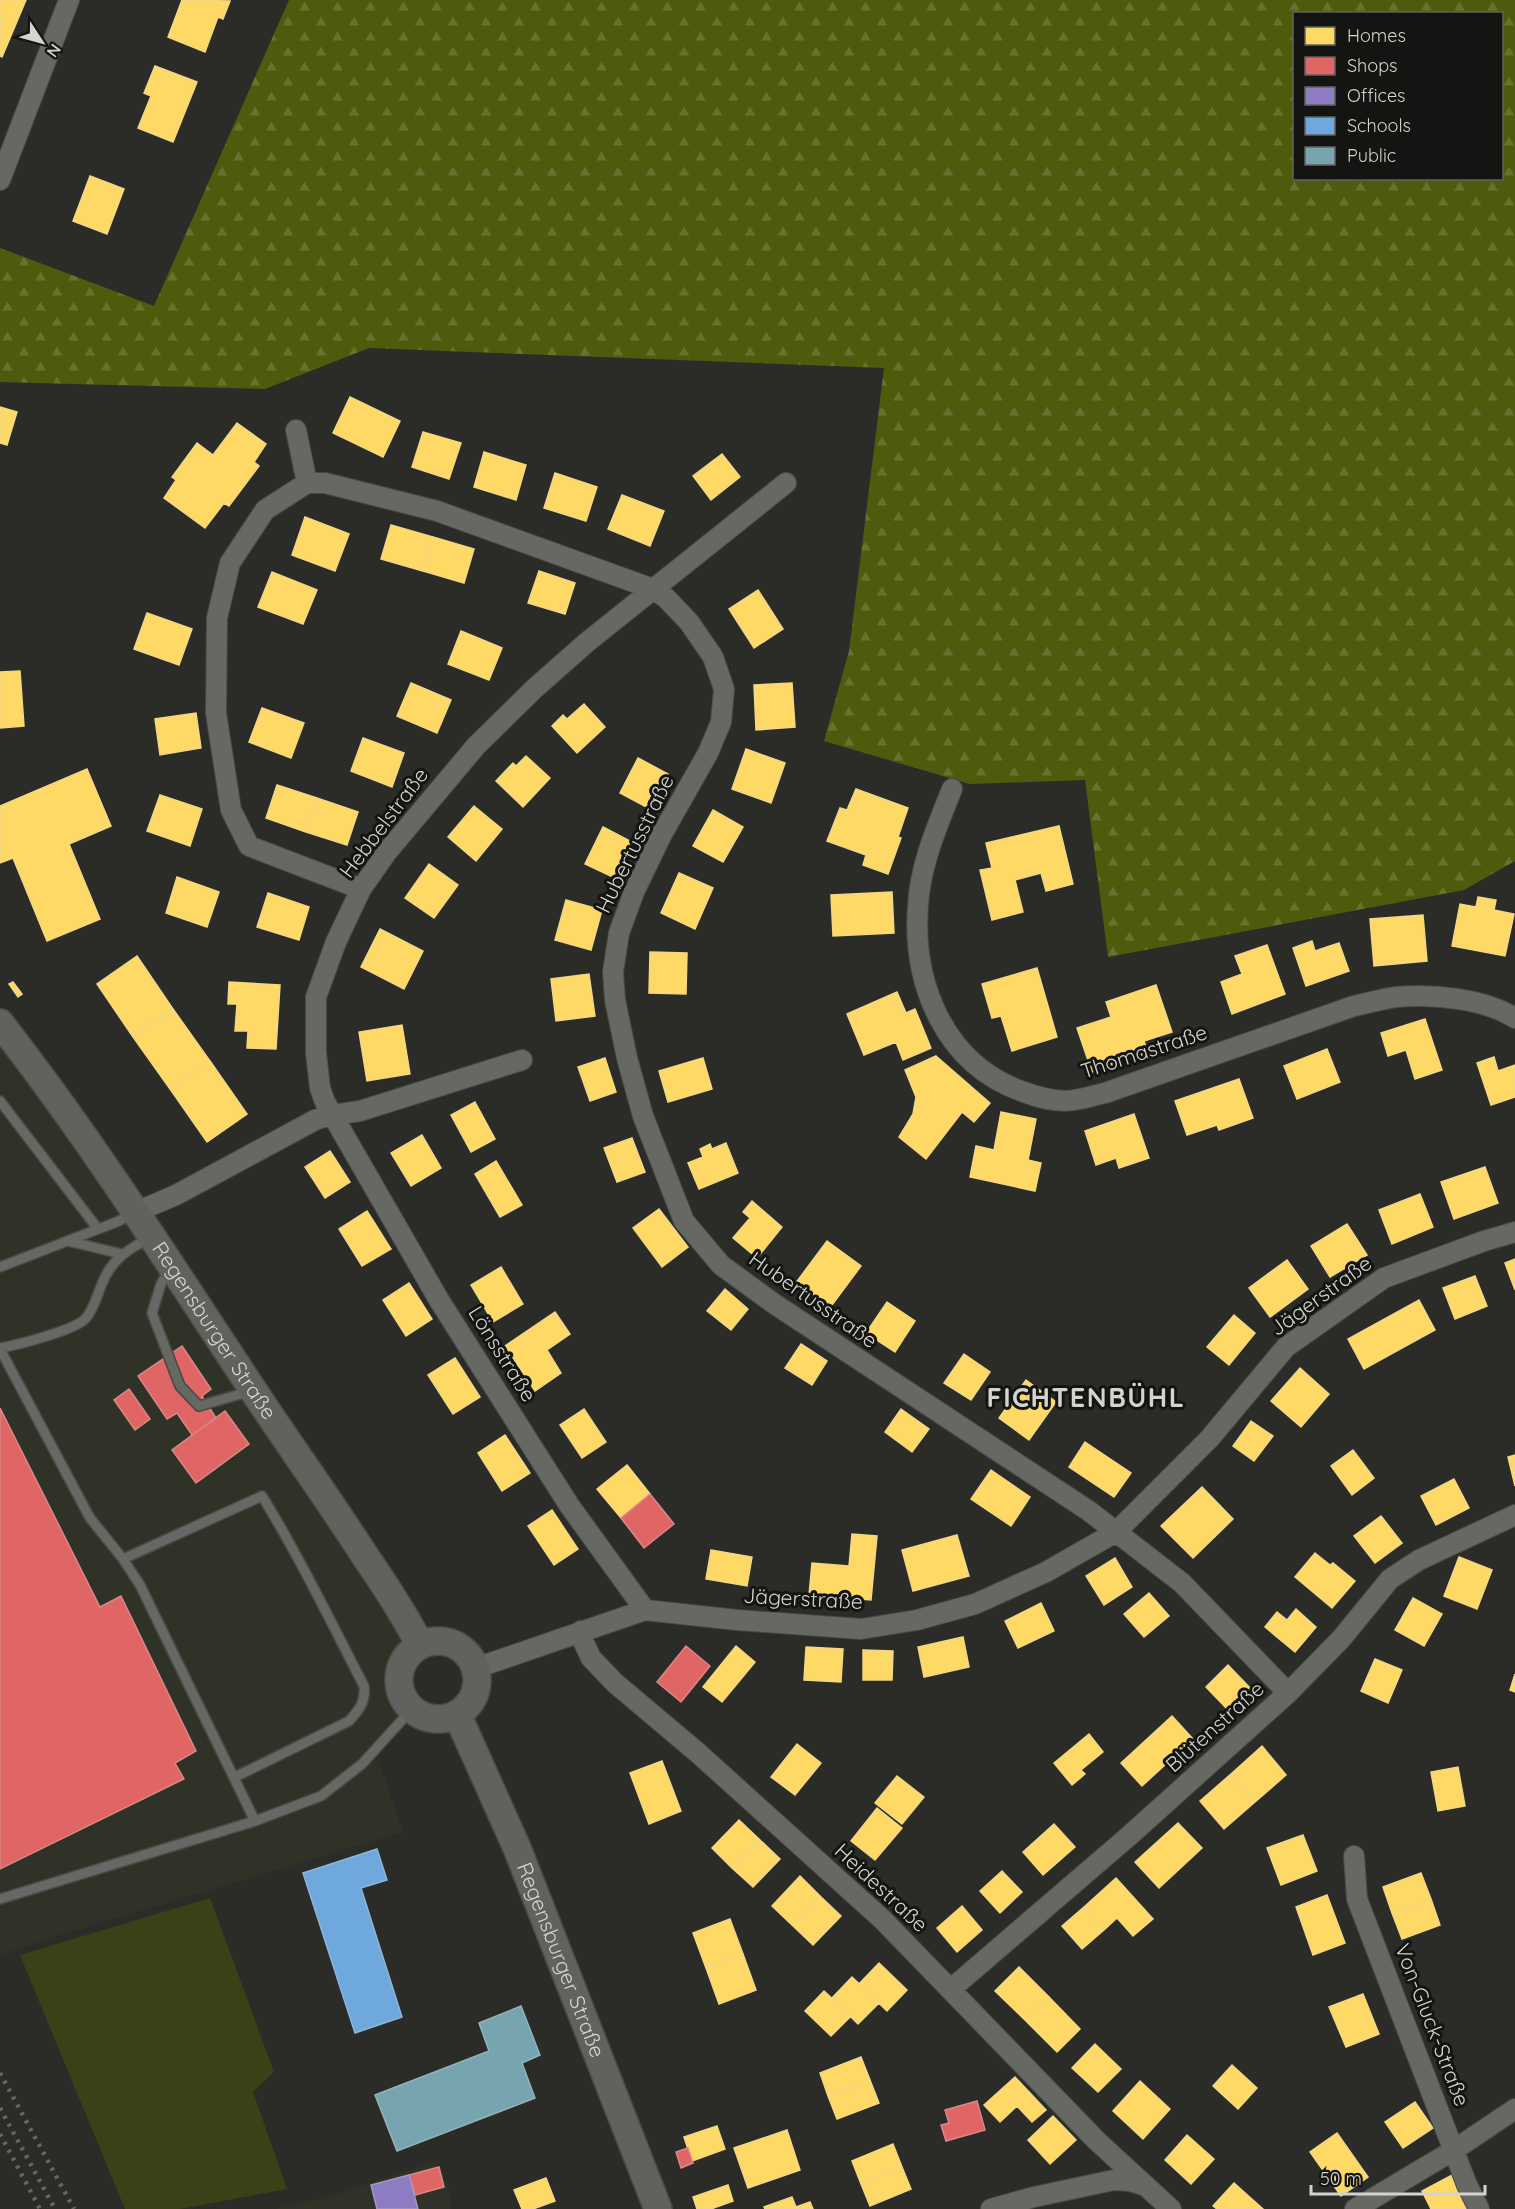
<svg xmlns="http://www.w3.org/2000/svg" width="1515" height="2209" font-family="Quicksand,sans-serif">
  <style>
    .built { fill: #2f3226 }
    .forest { fill: url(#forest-firs); fill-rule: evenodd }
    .pitch { fill: #3b4117 }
    .homes { fill: #ffd966; stroke: #f2d886; stroke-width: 1.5 }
    .shops { fill: #e06666; stroke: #dc8786; stroke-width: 1.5 }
    .offices { fill: #8e7cc3; stroke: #a396c7; stroke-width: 1.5 }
    .schools { fill: #6fa8dc; stroke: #8db5d8; stroke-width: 1.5 }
    .public { fill: #76a5af; stroke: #92b3b9; stroke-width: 1.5 }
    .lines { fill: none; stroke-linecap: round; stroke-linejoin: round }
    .service-casing { stroke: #494a46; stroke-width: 12 }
    .minor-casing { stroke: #494a46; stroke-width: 22 }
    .secondary-casing { stroke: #494a46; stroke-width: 30 }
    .service { stroke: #666864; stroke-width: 9 }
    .minor { stroke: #666864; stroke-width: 20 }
    .secondary { stroke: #61625d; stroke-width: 27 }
    .rail { stroke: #666662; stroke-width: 4.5; stroke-dasharray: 3 6; stroke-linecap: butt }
    .labels { text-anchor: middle; stroke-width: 6; stroke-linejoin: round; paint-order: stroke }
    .street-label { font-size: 21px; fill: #d3d4cf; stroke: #141512 }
    .district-label { font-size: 27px; font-weight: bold; letter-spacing: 1.5px; fill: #d3d4cf; stroke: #141512 }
  </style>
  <defs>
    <pattern id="forest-firs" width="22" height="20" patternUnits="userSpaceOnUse" patternTransform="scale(1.5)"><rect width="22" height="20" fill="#505a0d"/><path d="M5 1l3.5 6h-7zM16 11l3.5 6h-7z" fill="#68712f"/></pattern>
  </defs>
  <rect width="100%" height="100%" fill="#2b2c27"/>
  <path class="built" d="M0,1023L253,1390L410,1652L403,1663L400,1674V1686L404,1698L412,1709L373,1753L381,1768L403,1832L54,1937L0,1955Z
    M437,2161L451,2196V2209H275L340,2193Z"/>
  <path class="forest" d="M289,0H1515V861L1464,890L1108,957L1085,780L970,784L824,741L849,651L884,368L369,348L265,389L0,382V248L154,306ZM1294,14H1502V178H1294Z"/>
  <path class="pitch" d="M210,1898L274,2072L253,2092L287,2189L180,2209H125L20,1955Z"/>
  <path class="homes" d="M0,0H26L2,57L0,56Z
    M182,0L230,1L223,19L218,17L205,52L168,37Z
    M155,66L197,82L173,142L138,128L151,96L144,93Z
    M90,176L124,189L107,234L73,221Z
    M350,397L400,421L383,457L333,433Z
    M0,407L17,412L7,445L0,443Z
    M237,423L266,444L254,462L259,466L229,506L224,503L205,528L164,498L176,480L172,477L197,443L213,455Z
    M423,432L461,443L449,479L412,467Z
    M484,452L526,465L516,500L474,487Z
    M722,454L740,477L711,500L693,476Z
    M555,473L597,487L586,521L544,508Z
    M622,495L664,511L650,546L608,529Z
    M305,517L349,534L335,571L292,555Z
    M391,525L433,537L423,571L381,559Z
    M433,537L474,549L464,583L423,571Z
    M539,571L575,583L565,614L528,603Z
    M272,572L317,590L303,624L258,607Z
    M758,590L783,629L754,648L729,609Z
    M147,613L192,629L179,665L134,649Z
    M461,631L502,648L489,680L448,664Z
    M20,671L24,726L0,728V672Z
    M411,683L451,700L437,733L397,716Z
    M792,683L795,727L756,730L754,685Z
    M584,704L605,727L577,753L552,726L563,715L567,719Z
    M262,708L304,723L291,758L249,742Z
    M196,713L201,748L160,755L155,719Z
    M363,738L404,753L392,787L351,771Z
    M746,749L785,763L771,803L732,789Z
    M526,756L550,778L523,807L496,781L513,763L516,766Z
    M638,758L668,774L650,809L620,793Z
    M87,769L111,826L69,844L100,919L47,941L13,858L0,863V806Z
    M277,785L317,798L306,832L266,818Z
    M856,789L908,808L898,837L901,838L888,874L863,865L866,855L827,841L840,808L847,810Z
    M160,795L202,809L190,846L147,831Z
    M317,798L358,812L347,845L306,832Z
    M474,806L502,829L476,861L448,837Z
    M713,810L743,827L723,862L693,846Z
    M1059,826L1073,884L1046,891L1041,873L1015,880L1023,912L992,920L980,870L992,868L986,843Z
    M603,827L632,842L615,878L585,864Z
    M429,864L458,885L434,918L405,898Z
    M679,873L713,888L695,929L661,913Z
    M177,877L219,892L207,927L166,913Z
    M892,892L894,933L833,936L831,895Z
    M268,893L309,907L299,940L257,927Z
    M1478,897L1496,900L1494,910L1514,914L1505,956L1452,946L1460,904L1476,907Z
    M566,900L602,910L591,950L555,940Z
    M1423,915L1427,961L1374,966L1370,919Z
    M380,929L423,951L404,989L361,967Z
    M1312,941L1315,951L1339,943L1349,971L1306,986L1293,948Z
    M1267,945L1285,994L1232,1014L1221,982L1242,974L1235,956Z
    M650,952L687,953L686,994L649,993Z
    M137,956L173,1009L133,1037L97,984Z
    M1037,968L1057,1037L1012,1051L1001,1016L992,1018L982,984Z
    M589,974L595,1016L556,1021L551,979Z
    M13,982L22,994L18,997L9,984Z
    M229,982L280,985L276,1049L247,1048L248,1031H235L237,1004H228Z
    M1156,985L1172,1032L1144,1041L1148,1053L1092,1072L1077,1028L1111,1017L1106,1002Z
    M897,992L906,1013L915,1009L931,1048L903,1060L896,1042L864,1055L847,1014Z
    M173,1009L210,1061L170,1089L133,1037Z
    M1425,1019L1442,1070L1415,1079L1406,1050L1388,1056L1381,1033Z
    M402,1025L410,1074L367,1081L359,1032Z
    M1327,1049L1340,1082L1297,1099L1284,1066Z
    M936,1056L990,1103L974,1122L962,1112L926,1159L899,1137L913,1114L916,1097L905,1070Z
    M1494,1057L1498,1071L1515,1065V1097L1491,1105L1477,1063Z
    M605,1058L616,1092L590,1101L578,1067Z
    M703,1058L712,1089L668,1102L659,1071Z
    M210,1061L247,1114L207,1142L170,1089Z
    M1239,1079L1253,1118L1219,1130L1217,1125L1187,1135L1175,1101Z
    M475,1102L495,1139L471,1152L451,1115Z
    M1001,1112L1036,1119L1028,1160L1041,1163L1035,1191L970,1177L976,1146L994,1150Z
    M1134,1114L1149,1158L1119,1168L1116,1158L1096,1165L1085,1131Z
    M422,1135L441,1168L411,1186L391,1153Z
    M632,1138L645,1172L617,1182L604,1148Z
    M726,1143L738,1173L699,1189L688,1163L703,1157L700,1149L710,1144L712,1149Z
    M330,1151L350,1182L325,1198L305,1167Z
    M496,1161L522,1205L500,1217L475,1174Z
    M1485,1167L1498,1203L1454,1219L1441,1182Z
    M1420,1194L1433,1227L1392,1244L1379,1210Z
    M752,1201L782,1227L757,1258L733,1238L750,1218L743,1212Z
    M659,1209L688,1247L662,1267L633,1228Z
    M367,1211L391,1249L362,1266L339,1229Z
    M1347,1224L1367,1255L1330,1277L1311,1246Z
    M827,1241L861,1266L829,1309L795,1284Z
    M1515,1259V1290L1505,1263Z
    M1287,1260L1308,1289L1270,1317L1249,1288Z
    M501,1267L523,1304L493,1322L471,1285Z
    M1475,1276L1487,1306L1455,1319L1443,1288Z
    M409,1283L432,1319L406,1336L383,1300Z
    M725,1289L748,1309L731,1330L707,1311Z
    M1419,1300L1435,1330L1364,1369L1348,1339Z
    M887,1302L915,1321L895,1352L866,1333Z
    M555,1312L570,1334L547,1350L561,1373L535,1391L505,1346Z
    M1234,1315L1255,1333L1229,1365L1207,1347Z
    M801,1344L827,1361L812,1385L785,1368Z
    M964,1354L990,1372L971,1400L944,1383Z
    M455,1358L480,1397L453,1414L428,1375Z
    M1300,1368L1329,1394L1301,1427L1271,1401Z
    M1026,1380L1056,1402L1029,1440L999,1418Z
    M584,1409L606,1442L582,1458L560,1425Z
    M901,1409L929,1429L912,1452L885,1432Z
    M1251,1421L1273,1436L1254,1461L1233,1446Z
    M505,1435L530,1473L502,1491L478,1453Z
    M1085,1442L1131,1473L1114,1497L1069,1467Z
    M1353,1450L1374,1478L1352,1495L1331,1466Z
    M1515,1455V1486L1508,1457Z
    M627,1465L650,1494L621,1518L597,1489Z
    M991,1470L1030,1497L1011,1526L971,1499Z
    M1454,1479L1469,1508L1436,1525L1421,1496Z
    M1202,1487L1233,1519L1193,1558L1161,1526Z
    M552,1510L578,1549L554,1565L528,1526Z
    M1381,1516L1402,1543L1375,1563L1354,1536Z
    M852,1534L877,1536L871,1600L809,1595L812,1563L849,1566Z
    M957,1535L969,1576L913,1591L902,1550Z
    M711,1550L752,1557L747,1586L706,1579Z
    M1315,1553L1330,1565L1333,1563L1355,1581L1332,1608L1295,1577Z
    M1459,1557L1492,1570L1477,1609L1444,1596Z
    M1115,1558L1132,1587L1104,1605L1086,1576Z
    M1149,1593L1169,1616L1144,1637L1124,1614Z
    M1413,1598L1442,1614L1424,1646L1395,1630Z
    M1041,1603L1054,1631L1018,1648L1005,1621Z
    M1296,1609L1316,1627L1295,1652L1265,1627L1277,1612L1287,1620Z
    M963,1637L969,1667L924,1677L918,1647Z
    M736,1646L755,1662L722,1702L703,1687Z
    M806,1647L843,1649L841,1682L804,1680Z
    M863,1650L893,1651L892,1680H863Z
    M1375,1659L1402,1670L1388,1703L1361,1691Z
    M1228,1665L1251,1689L1229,1711L1206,1687Z
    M1515,1674V1692L1510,1690Z
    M1172,1716L1193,1739L1142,1786L1121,1763Z
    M1089,1734L1103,1752L1081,1770L1085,1774L1072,1785L1054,1763Z
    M797,1744L821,1763L795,1795L771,1777Z
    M1262,1746L1286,1775L1255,1802L1231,1774Z
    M662,1761L681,1811L649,1824L630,1773Z
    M1458,1767L1465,1806L1438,1811L1431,1772Z
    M1231,1774L1255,1802L1224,1829L1200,1801Z
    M897,1776L924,1797L902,1824L875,1803Z
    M877,1808L902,1828L875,1860L851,1841Z
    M739,1820L760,1840L732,1868L712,1848Z
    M1178,1823L1202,1848L1159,1888L1135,1862Z
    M1054,1824L1075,1847L1043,1875L1023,1852Z
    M1303,1835L1317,1871L1281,1885L1267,1848Z
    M760,1840L780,1859L753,1887L732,1868Z
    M1002,1871L1022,1892L1000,1913L980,1891Z
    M1421,1873L1431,1899L1392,1913L1383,1887Z
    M800,1876L820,1896L792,1925L772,1906Z
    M1116,1878L1153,1919L1133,1936L1117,1918L1104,1930L1084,1907Z
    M1327,1895L1345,1943L1313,1955L1296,1907Z
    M820,1896L841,1916L813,1945L792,1925Z
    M1431,1899L1440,1925L1402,1939L1392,1913Z
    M962,1906L982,1930L957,1952L937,1928Z
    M1084,1907L1104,1930L1082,1949L1062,1926Z
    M730,1919L743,1954L706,1968L693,1933Z
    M743,1954L756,1990L719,2004L706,1968Z
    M879,1963L907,1990L887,2011L859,1984Z
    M1019,1967L1050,1998L1026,2021L995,1991Z
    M852,1977L879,2003L858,2024L832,1998Z
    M824,1991L851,2016L831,2036L805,2011Z
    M1363,1994L1379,2034L1346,2047L1329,2007Z
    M1050,1998L1080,2029L1057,2052L1026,2021Z
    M1095,2044L1121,2069L1098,2092L1072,2068Z
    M861,2057L870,2080L828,2096L820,2073Z
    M1232,2065L1257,2088L1238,2109L1213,2086Z
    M1015,2077L1046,2110L1032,2122L1017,2106L1000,2122L984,2105Z
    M870,2080L879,2103L837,2119L828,2096Z
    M1140,2081L1170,2109L1143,2139L1113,2111Z
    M1415,2102L1433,2128L1403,2148L1385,2122Z
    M1053,2116L1076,2140L1050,2164L1028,2140Z
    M717,2126L725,2149L692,2161L684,2137Z
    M787,2130L800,2170L748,2188L734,2148Z
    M1337,2133L1368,2177L1341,2196L1310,2152Z
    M1187,2135L1214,2159L1191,2184L1165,2160Z
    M893,2144L902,2167L861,2184L852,2161Z
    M902,2167L911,2189L870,2206L861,2184Z
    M1454,2174L1472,2209H1431L1422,2191Z
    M546,2178L555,2201L533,2209H522L514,2190Z
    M1234,2183L1263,2209H1217L1213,2206Z
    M728,2185L733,2201L711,2209H697L693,2197Z
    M792,2197L796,2207L810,2202L813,2209H765L764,2207Z"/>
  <path class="shops" d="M182,1346L211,1389L202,1396L216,1418L192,1435L177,1413L167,1419L138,1376Z
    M129,1389L150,1419L135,1430L114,1400Z
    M0,1408L100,1607L121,1596L196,1751L175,1763L184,1779L0,1869Z
    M225,1411L249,1444L196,1483L172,1450Z
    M650,1494L674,1524L644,1548L621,1518Z
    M686,1646L710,1666L681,1702L657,1682Z
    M977,2101L985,2130L946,2141L941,2125L949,2123L945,2110Z
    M688,2148L693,2163L681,2168L676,2152Z
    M439,2167L444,2187L415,2195L409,2175Z"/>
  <path class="offices" d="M409,2175L418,2209H377L371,2185Z"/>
  <path class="schools" d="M377,1849L387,1880L361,1888L402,2017L355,2033L303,1873Z"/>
  <path class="public" d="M521,2006L540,2055L522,2063L535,2098L397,2151L375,2095L489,2051L479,2023Z"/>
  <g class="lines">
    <g class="service-casing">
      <path id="service" d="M0,1101L98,1229
        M68,1241L122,1254
        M0,1267L119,1221L134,1213
        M169,1271L161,1284L152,1313L180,1386L199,1406L251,1391
        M0,1348C17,1345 76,1330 86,1318C94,1309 97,1295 102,1284C111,1260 128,1249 150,1238
        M0,1349L90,1518L123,1559
        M235,1777L349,1721C359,1710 366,1702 364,1686C331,1622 300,1558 262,1496L123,1559L140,1585L255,1821
        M0,1899L255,1821L321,1796L362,1764L412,1709"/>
    </g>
    <g class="minor-casing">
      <path id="minor" d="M0,180L69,0
        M296,430L307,483
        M307,483H325L437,511L653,589L666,598L689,622L713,657L724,689L721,722L708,753L662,834L634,892L619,933L613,972L615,1000L627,1058L643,1116L684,1221L721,1265L773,1303L1089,1511L1182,1583L1288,1693
        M307,483L265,510L230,563L217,618L216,713L231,810L249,846L361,889
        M952,789C937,827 920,865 918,906C912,983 944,1063 1021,1091C1037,1097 1056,1103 1074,1100C1084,1099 1095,1095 1105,1093L1354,1006C1368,1003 1382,999 1396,997C1433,994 1483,998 1515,1018
        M136,1212L176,1195L315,1120L326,1116L360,1111L522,1060
        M645,1610L569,1505L439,1300L325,1102L320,1088L316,1053V997L336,942L361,889L387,852L476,746L534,689L586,643L786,483
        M581,1631L584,1643L591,1658L615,1683L698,1753L883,1920L1097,2141L1171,2209
        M476,1668L645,1610L737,1620L861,1629L917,1620L975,1604L1046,1572L1116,1532L1210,1438L1286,1347L1384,1278L1484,1241L1515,1232
        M1354,1856L1357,1899L1467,2185L1479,2209
        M951,1989L1129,1836L1288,1693L1341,1639L1390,1579L1419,1560L1515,1515
        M991,2209L1034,2197L1114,2180L1130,2181L1146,2186
        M1355,2209L1454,2150L1515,2109"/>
    </g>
    <g class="secondary-casing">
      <g id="secondary">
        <path id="s1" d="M0,1023C92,1141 171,1266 253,1390C290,1446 329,1500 365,1556C385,1585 404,1614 420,1645"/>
        <circle cx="438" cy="1680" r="39"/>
        <path id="s2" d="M457,1714L517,1848L658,2209"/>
      </g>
    </g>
    <use href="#service" class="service"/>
    <use href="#minor" class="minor"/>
    <use href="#secondary" class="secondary"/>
    <path class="rail" d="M0,2073L74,2209
      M0,2108L55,2209
      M0,2134L40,2209"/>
  </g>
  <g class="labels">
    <g class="street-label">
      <text transform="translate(384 823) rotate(-53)" y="7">Hebbelstraße</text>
      <text transform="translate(635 844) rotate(-64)" y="7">Hubertusstraße</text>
      <text transform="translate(1144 1052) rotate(-18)" y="7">Thomastraße</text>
      <text transform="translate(1321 1296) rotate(-36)" y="7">Jägerstraße</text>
      <text transform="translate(813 1300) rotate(35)" y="7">Hubertusstraße</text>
      <text dy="7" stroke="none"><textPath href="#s1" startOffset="375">Regensburger Straße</textPath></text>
      <text transform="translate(502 1354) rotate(58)" y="7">Lönsstraße</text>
      <text transform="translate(803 1599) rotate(3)" y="7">Jägerstraße</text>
      <text transform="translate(1215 1727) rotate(-42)" y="7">Blütenstraße</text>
      <text transform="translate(881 1888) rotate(43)" y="7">Heidestraße</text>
      <text dy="7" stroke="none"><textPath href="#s2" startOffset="267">Regensburger Straße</textPath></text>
      <text transform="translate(1432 2025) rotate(69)" y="7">Von-Gluck-Straße</text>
    </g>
    <g class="district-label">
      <text x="1086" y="1407">FICHTENBÜHL</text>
    </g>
  </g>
  <rect x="1293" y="12" width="210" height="168" fill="#141512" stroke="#60615e" stroke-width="1.5"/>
  <rect x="1305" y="27" width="30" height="18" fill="#ffd966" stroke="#60615e" stroke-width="1.5"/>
  <text x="1347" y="42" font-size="18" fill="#d3d4cf">Homes</text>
  <rect x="1305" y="57" width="30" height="18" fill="#e06666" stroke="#60615e" stroke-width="1.5"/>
  <text x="1347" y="72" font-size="18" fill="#d3d4cf">Shops</text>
  <rect x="1305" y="87" width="30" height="18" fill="#8e7cc3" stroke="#60615e" stroke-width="1.5"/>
  <text x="1347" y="102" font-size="18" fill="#d3d4cf">Offices</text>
  <rect x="1305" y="117" width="30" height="18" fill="#6fa8dc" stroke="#60615e" stroke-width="1.5"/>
  <text x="1347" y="132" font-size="18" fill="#d3d4cf">Schools</text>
  <rect x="1305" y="147" width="30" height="18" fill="#76a5af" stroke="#60615e" stroke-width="1.5"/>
  <text x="1347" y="162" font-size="18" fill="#d3d4cf">Public</text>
  <g transform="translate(42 42) rotate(126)" stroke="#141512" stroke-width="4.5" paint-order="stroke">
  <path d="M0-4.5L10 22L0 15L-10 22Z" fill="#d3d4cf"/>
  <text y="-9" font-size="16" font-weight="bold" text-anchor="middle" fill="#d3d4cf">N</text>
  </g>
  <path d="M1311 2185v9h174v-9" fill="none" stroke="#d3d4cf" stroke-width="3"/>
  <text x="1320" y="2185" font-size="18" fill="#d3d4cf" stroke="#141512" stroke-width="4.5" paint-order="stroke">50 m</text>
</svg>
